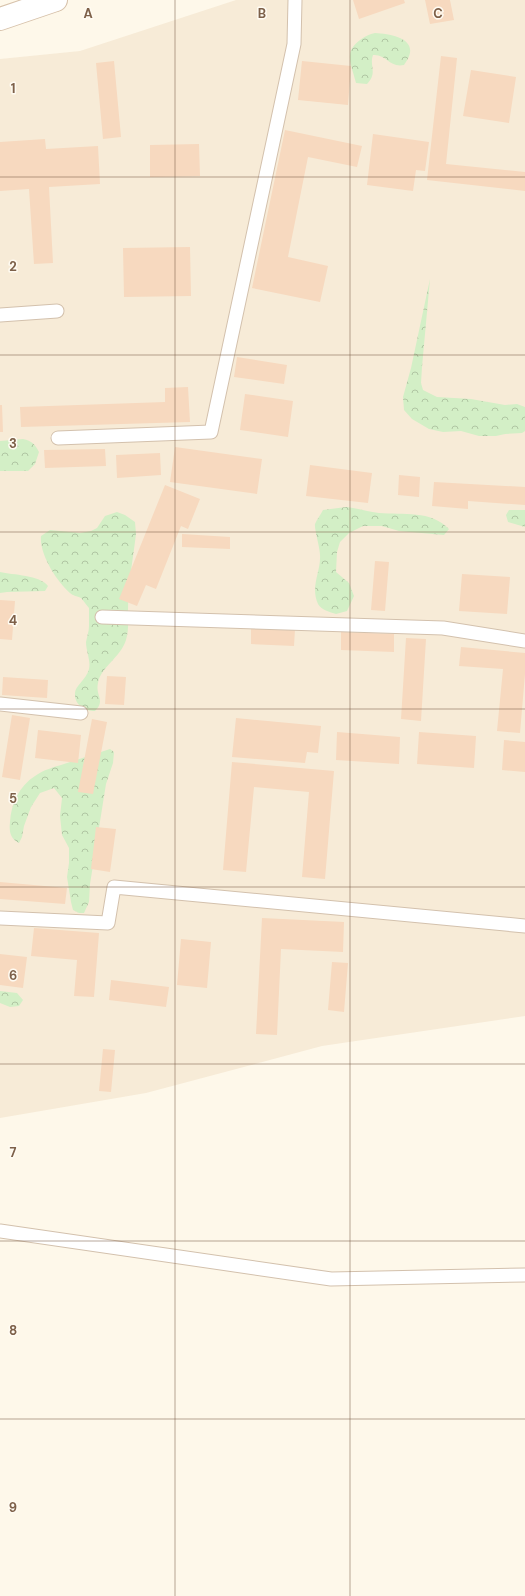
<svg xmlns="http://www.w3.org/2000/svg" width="525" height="1596" font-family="'DM Sans',sans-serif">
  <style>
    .residential { fill: #f7ebd7 }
    .forest { fill: url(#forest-crowns) }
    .building { fill: #f7d9bf }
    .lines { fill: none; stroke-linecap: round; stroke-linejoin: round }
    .service-casing { stroke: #d3c1ad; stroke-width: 15 }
    .secondary-casing { stroke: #d7c2ab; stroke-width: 24 }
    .service { stroke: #fff; stroke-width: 13 }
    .secondary { stroke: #fff; stroke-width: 22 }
    .grid { fill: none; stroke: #7d6049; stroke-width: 1; stroke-opacity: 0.55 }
    .grid-label { font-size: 13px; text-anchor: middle; font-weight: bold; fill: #7d6049; stroke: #fffbf2; stroke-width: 3; stroke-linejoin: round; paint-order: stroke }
  </style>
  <defs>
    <pattern id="forest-crowns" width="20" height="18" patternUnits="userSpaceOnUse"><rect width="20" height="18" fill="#d3efc6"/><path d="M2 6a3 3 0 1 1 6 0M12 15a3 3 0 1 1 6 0" fill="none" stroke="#b0c5a3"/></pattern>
  </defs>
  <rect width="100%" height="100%" fill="#fef8ea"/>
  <path class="residential" d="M236,0H525V1016L322,1046L146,1093L0,1118V59L80,51Z"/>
  <path class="forest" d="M375,33C394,34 423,40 404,65C389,68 387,54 373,55C369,66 378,73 367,84L356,83C354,74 349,63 350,55C351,44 365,35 375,33Z
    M430,279L422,367L421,383L423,390L437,397L471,399L505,405L517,404L525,407V431L522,433L505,434L496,436H479L461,431L443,432L429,429L412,419L404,410L403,397L411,368Z
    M23,439C32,441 35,444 39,452L35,464L28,471H0V441Z
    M346,507C357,508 368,512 379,513C403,515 431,510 449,529L444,535L399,531L382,526H363L349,533L340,542L337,552L336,572L349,583L354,596L347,611L336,614C330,612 321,610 318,604C310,586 321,572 320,555C320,548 314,528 315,524C317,519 321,514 323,510Z
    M509,510H525V527L508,522L506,515Z
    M117,512L125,515L135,522L136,534C133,559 128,585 128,610C128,620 129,630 126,640C121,657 100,668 98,683C95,696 106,700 95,711C85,711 74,705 75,693C75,686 86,680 89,669C91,661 86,651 86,642C87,637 89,631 89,626C89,620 89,614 89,608C86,605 84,601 81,598C77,596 73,596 70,593C57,582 39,554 41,536L50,530L80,533L91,531L97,528L105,516Z
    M0,572C13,575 40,575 48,586L45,591L7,592L0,593Z
    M110,749L114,752L113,763L106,784L90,884L89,902L84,913H79L73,910L71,902L67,877L69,863V848L62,835L60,816L62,798L54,788L40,793L31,807L24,826L22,837L19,843C10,839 9,831 10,822C11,804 19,786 35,776C43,770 54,767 64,764C79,759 95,754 110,749Z
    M0,991L17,993L23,1000L19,1006L10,1007L0,1003Z"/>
  <path class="building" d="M353,0H404L405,3L359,19Z
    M425,0H450L454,20L430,24Z
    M441,56L457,58L446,164L525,172V191L427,180Z
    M114,61L121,137L103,139L96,63Z
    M302,61L351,66L348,105L298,100Z
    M471,70L516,77L509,123L463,116Z
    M285,130L362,146L357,167L308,157L288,257L328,266L320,302L252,288Z
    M373,134L429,142L425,171L416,170L413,191L367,185Z
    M45,139L46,149L98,146L100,184L49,187L53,263L34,264L29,189L0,191V142Z
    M199,144L200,176L150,177V145Z
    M190,247L191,296L124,297L123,248Z
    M237,357L287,365L284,384L234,377Z
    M188,387L190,422L21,427L20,407L165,402V388Z
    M245,394L293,401L288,437L240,430Z
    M0,405H2L3,432H0Z
    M175,447L262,459L257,494L170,482Z
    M105,449L106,466L45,468L44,450Z
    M160,453L161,475L117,478L116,455Z
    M310,465L372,473L368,503L306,496Z
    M399,475L420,477L419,497L398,495Z
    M434,482L525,487V505L468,501V509L432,506Z
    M165,485L200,499L188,529L181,526L156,589L146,585L137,606L119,599Z
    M182,534L230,537V549L182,547Z
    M375,561L389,562L385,611L371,610Z
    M462,574L510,577L507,614L459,611Z
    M0,600L15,601L12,640L0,639Z
    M251,628L295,629L294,646L251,644Z
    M341,632L394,634V652L341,650Z
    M406,638L426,639L421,721L401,719Z
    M461,647L525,653V674L520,733L497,731L503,669L459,666Z
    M107,676L126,677L124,705L105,704Z
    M3,677L48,680L47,698L2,695Z
    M12,715L30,718L20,780L2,777Z
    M236,718L321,726L318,753L307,752L305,763L232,757Z
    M92,719L107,722L93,794L78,792Z
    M38,730L81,735L78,763L35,758Z
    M337,732L400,737L399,764L336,760Z
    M419,732L476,736L474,768L417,764Z
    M504,740L525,742V772L502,770Z
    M232,762L334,771L325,879L302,877L309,792L254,787L246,872L223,870Z
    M96,827L116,829L110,872L91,869Z
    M0,882L67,888L65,904L0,899Z
    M262,918L344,922L343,952L281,949L277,1035L256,1034Z
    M34,928L99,933L94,997L74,996L77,960L31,956Z
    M181,939L211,942L207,988L177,985Z
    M0,954L27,957L23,988L0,985Z
    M332,962L348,963L344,1012L328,1010Z
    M111,980L169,987L166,1007L109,1000Z
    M103,1049L115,1050L111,1092L99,1091Z"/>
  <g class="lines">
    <g class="service-casing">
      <path id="service" d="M0,315L57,311
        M58,438L211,432L294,44L295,0
        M102,617L443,628L525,641
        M0,704L81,713
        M0,918L108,923L114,887L525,926
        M0,1231L331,1279L525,1275"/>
    </g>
    <g class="secondary-casing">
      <path id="secondary" d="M0,19L56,0"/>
    </g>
    <use href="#service" class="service"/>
    <use href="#secondary" class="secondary"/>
  </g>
  <path class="grid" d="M175,0V1596M350,0V1596M0,177H525M0,355H525M0,532H525M0,709H525M0,887H525M0,1064H525M0,1241H525M0,1419H525"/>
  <g class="grid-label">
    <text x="88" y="18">A</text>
    <text x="262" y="18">B</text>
    <text x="438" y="18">C</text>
    <text x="13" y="93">1</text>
    <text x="13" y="271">2</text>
    <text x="13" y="448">3</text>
    <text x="13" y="625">4</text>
    <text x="13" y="803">5</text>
    <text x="13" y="980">6</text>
    <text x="13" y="1157">7</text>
    <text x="13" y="1335">8</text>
    <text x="13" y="1512">9</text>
  </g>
</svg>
